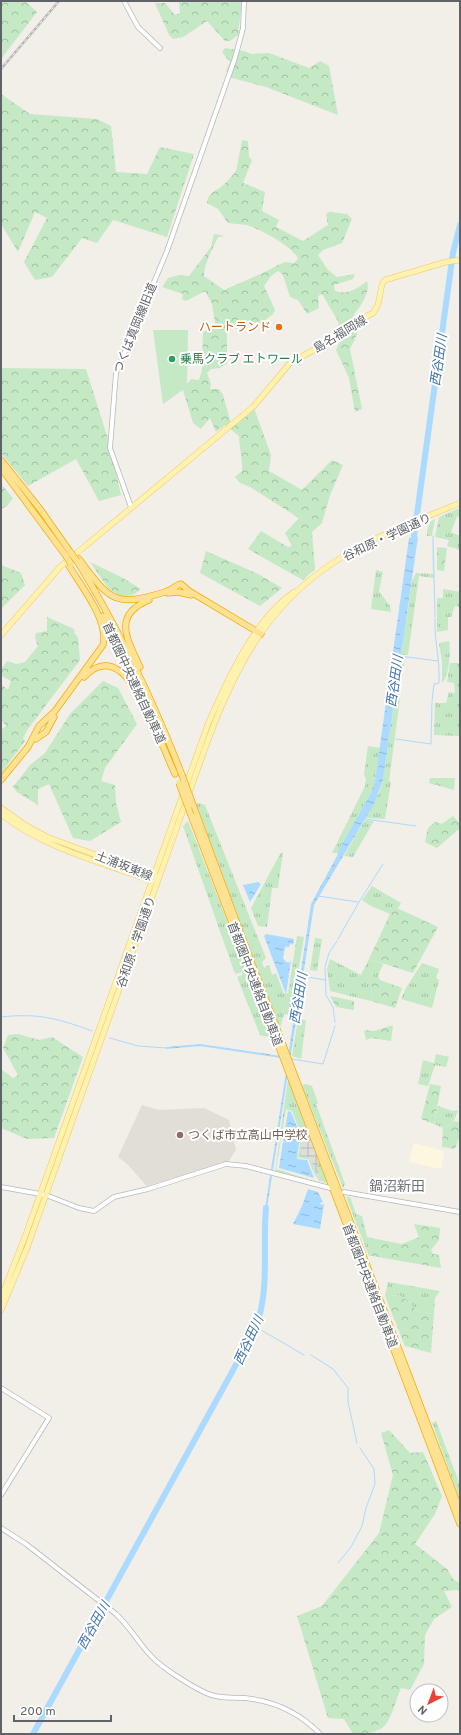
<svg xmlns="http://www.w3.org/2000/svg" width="461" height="1735" font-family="Overpass,'Noto Sans JP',sans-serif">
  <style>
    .commercial { fill: #fef7e0 }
    .industrial { fill: url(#industrial-grid) }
    .education { fill: #e1ded6 }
    .grass { fill: url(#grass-tufts) }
    .forest { fill: url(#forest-crowns) }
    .pitch { fill: #c5e8c5 }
    .water { fill: url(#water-ripples) }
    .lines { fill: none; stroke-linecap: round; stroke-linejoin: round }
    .stream { stroke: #aadaff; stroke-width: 1 }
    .river { stroke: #aadaff; stroke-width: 6 }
    .minor-casing { stroke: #b5b8bc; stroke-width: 5.5 }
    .major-casing { stroke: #f2c960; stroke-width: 6 }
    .highway-casing { stroke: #f9ab00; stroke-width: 7 }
    .minor { stroke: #fff; stroke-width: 4 }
    .major { stroke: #fff2af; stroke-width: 5 }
    .highway { stroke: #fde293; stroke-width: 5.5 }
    .rail-casing { stroke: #b6b7b8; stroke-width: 2.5 }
    .rail { stroke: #fff; stroke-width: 1; stroke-dasharray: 3; stroke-linecap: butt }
    .highway-bridge-casing { stroke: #f9ab00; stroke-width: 7; stroke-linecap: butt }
    .highway-bridge { stroke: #fde293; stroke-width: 5.5 }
    .food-dot { fill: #e8710a; stroke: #fff; stroke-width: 1.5 }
    .leisure-dot { fill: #2e9e5b; stroke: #fff; stroke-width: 1.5 }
    .education-dot { fill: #8d6e63; stroke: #fff; stroke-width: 1.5 }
    .labels { text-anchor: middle; stroke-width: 4; stroke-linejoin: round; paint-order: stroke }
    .food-label { font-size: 12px; fill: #c56008; stroke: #fff; text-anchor: end }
    .street-label { font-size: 12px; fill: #5f6368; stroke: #fff }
    .leisure-label { font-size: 12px; fill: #27864d; stroke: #fff; text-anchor: start }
    .education-label { font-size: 12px; fill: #785e54; stroke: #fff; text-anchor: start }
    .water-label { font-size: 13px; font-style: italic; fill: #4174aa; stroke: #fff }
    .quarter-label { font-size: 14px; fill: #70757a; stroke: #fff }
  </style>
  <defs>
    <pattern id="industrial-grid" width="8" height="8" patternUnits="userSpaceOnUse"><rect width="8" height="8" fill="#e0deda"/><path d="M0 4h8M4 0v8" fill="none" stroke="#b9b8b5"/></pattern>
    <pattern id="grass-tufts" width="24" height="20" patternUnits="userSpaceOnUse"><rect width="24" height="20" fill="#c5e8c5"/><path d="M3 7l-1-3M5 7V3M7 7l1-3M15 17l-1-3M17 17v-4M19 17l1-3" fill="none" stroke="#a3c0a4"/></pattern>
    <pattern id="forest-crowns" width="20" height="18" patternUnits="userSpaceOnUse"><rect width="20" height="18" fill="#c5e8c5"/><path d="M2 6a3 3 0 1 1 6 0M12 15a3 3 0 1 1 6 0" fill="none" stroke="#a3c0a4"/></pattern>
    <pattern id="water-ripples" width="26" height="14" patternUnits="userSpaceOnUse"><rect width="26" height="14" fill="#aadaff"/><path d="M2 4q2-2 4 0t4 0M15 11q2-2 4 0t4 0" fill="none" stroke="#8eb4d2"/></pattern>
  </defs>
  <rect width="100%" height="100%" fill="#f1efe8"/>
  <path class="commercial" d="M414,1143L444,1151L441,1169L409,1162Z"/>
  <path class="industrial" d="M308,1133L320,1164L316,1166L321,1177L320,1182L309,1157L300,1156L301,1145L306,1143L303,1135Z"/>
  <path class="education" d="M142,1105L159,1110L204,1108L229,1120L236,1150L228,1162L147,1186L127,1164L118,1157Z"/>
  <path class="grass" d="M460,508V518L457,516L451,532L460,536V550L447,546L449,540L435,537L439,517Z
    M435,519L432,535L434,578L419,576L408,655H401L412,581L416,573L433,574L432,536H427C427,529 428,521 435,519Z
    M376,570L383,572L379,591L390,606L391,612L371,609Z
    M443,589L460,592V607L455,606L451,617H448V630L437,632V598H443Z
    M449,641C451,650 449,678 442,683V661L439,643Z
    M401,657H405L399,696L395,695Z
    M450,663H460L459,736L434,735L435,703H446L449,692L455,693L454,683L447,682Z
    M395,698L400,699L389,781L391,782L385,819L366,818L380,790L383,780Z
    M368,746L380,748L375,781L371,793L337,853H332L365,786L366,779L364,774Z
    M430,778H455L454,790L429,783Z
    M199,803L205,805L266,958L262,962L264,968L269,965L272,975L276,973L284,994L288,993L297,936L304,937L291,1015L284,1014L280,1028L196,804Z
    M365,820L374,821L353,857L344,856Z
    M188,821L272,1036L268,1037L260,1035L237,977L242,975V972L236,974L234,971L183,826Z
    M283,852L278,888H272L267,927L258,926L251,908L280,854Z
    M372,886L401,903L397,910L390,914L371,906L362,900Z
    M315,938L322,939L317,971L310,970Z
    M330,959L361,975L369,959L383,964L378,976L380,980L372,984L371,1001L330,991L327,969Z
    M422,963L439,969L436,978L439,980L432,1008L401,999L406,988Z
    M298,1019L306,1020L301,1059L292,1056Z
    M436,1054L449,1057L446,1067L435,1065L428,1086L418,1084L423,1060L434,1063Z
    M288,1079L308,1133L303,1135L306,1143L301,1145L300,1156L309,1157L320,1181V1177L316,1166L320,1164L327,1183C315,1181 313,1170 308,1159L298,1158L300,1143L304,1142L292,1111L286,1109L276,1169L311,1180L275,1171Z
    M306,1084L312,1086L318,1103L316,1104L345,1184L343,1188L302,1085Z
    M438,1106L453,1111L458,1110C455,1120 453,1124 443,1128L434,1124Z
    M346,1197H350L356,1214L362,1216L372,1256H369Z
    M388,1282L440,1291L435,1298L434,1313C413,1317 414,1302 400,1296C398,1295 393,1296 390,1296L388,1304L385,1295Z
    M436,1421L460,1485V1500L432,1423Z"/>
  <path class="forest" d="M1,1H25L37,12L1,59Z
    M179,1H242L238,35L230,41H225L207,21L183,37L173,39L169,35L155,3H165L175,15L180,13Z
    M225,48L244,51L251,54L269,53L309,68L320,61L329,66L338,115L266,87L232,78L226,71L230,62L222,52Z
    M1,94L30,114L97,119L111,126L116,172L147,174L160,147L194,154L167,237L113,220L97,243L82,238L52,277L35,280L24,262L47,218L35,212L18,252L1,224Z
    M242,140L248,141L249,157L252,160L243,183L265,192L262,211L279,220L276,227L303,241L328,225L326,214L329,212L347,214L352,219L342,243L323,250L318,255L328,270L337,277L355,274L353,279L334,285L335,291C348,295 357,289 367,281C371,293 360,306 354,315C361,330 357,335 350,349L362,409L355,412L349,378L336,350L342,336L338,321L322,294L318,296L319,308L307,314L298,300L290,297L283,275L278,271L271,276L264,286L275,310L273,314L259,325L252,321L245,327L227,330V363L220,368L211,369L207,373L211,384L210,389H219L223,395L232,427L254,408L271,455L269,471L302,490L332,460L343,465L330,495L322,523L312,532L315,569L303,580L248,549L261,531L288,547L292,546L285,533L299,518L250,487L240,483L235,477L242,471C243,459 239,448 239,436L225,425L216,432L210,418L201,429L193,423L183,390L191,379L199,380L202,370L203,332L216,328L212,304L205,291L186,301L182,299L183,294L162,287L168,278L179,275L189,276L211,247L214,234L225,236L218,237C213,248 204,264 204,276L224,290L265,272L278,265L285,262L294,263L298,259C294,247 260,229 247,225C241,224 234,224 228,223L218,209L207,203C208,193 214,192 221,187C225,184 232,176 236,171C237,169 241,145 242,140Z
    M1,368L86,369L108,439L121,495L99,501L76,459L28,486L1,453Z
    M1,484L13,498L7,506L1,509Z
    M437,547L447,548L444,571L437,570Z
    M206,551L258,574L282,588L260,606L200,573Z
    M90,562L123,578L141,589L133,595L121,597L108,588Z
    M1,565L21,573L25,585L1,609Z
    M47,617L74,629L75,634L78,637L80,660L28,729L23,738L25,741L1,774V730L6,726L1,720V684L8,690L11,681L2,676V668L7,661L16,664L25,662L38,646L35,638L36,633L47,631Z
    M103,681L118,688L137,724L105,768L101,781L115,785L116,803L121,822L90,841L73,838L49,784L38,789V805L17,792L13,787L30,765L45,753L70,714Z
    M453,816L460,824V828L437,848L425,842L428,828L435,822L442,824Z
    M399,909L438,927L413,973L369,959L391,912Z
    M380,980L402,988L395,1008L371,1001L372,983Z
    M330,996L354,1001V1010L336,1007Z
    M393,1025L391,1041L372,1038L366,1040L364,1030L374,1031Z
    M18,1034L39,1040L52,1037L83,1057L54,1138L27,1139L1,1128V1069L13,1078L18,1075L3,1048L8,1035Z
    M430,1084L441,1086L434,1124L421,1119Z
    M454,1121L460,1122V1135L455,1149L442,1147L443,1128L450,1125Z
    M414,1224L440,1228L439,1240L431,1250L433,1254L439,1255L441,1268L372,1256L366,1237L402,1244L419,1237Z
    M390,1296C393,1296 398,1295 400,1296C414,1302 413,1317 434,1313L431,1353L405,1346L388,1304Z
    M389,1430L410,1453L423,1452L442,1496L435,1514L415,1544L447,1569L454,1580L460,1583V1590L444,1591L452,1607L434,1619L425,1635L424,1664L410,1690L401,1688C388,1720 392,1734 353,1734L344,1719L328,1718L297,1616L322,1606L379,1533L393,1475L381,1433Z"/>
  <path class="pitch" d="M153,330H188L187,387L163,404Z"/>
  <path class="water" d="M416,527L415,536L418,537L383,780L374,804L314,905L266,1215H264L288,1059L200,1046L166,1049L167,1047L200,1044L288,1057L311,904L338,854L337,853L371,793L375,781L409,538L412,537L413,529Z
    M258,882L261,884L250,902L243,885Z
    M266,934L294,939L293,945L291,943L288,948L286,946L285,948L283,958L286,962H289L288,965L291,960L289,974H287L289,975L286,994L264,936Z
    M288,1111L291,1112L303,1141L299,1143L297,1159L307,1160L314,1178L279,1168L283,1142L290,1143L283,1141Z
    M308,1189L318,1192L323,1202L320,1203L321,1205L324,1204L320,1229L293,1224L302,1206Z"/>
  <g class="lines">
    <path class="stream" d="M433,536L435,617
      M400,656L438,661
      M432,701L434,684L439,683V680C440,659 434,640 435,619
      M396,739L431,744L432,703
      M365,819L416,826
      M318,896L358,902
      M338,939L359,902L383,864
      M301,976L326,980
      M1,1017C38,1013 57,1018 92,1031
      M335,1022L333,1007L326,995L325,967L329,953L337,941
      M110,1038L138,1046L167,1048
      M291,1059L323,1064L335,1026
      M256,1327L304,1355
      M311,1355L333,1369L348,1388V1402L357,1443
      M338,1563L351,1547L362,1526L366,1508L375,1484L374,1469L360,1448"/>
    <path class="river" d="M414,536L453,253L460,225
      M33,1734L254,1332C271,1291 262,1250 266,1208"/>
    <g class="minor-casing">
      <path id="minor" d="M124,1L138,27L160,48
        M131,507L110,448L116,373L167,251L235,58L243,28L244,1
        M1,1187L46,1195L79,1208L94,1211L114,1197L148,1189L226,1164L246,1166L330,1188
        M344,1192L460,1212
        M1,1388L49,1418L1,1495
        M1,1528L26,1544L116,1614C129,1626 138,1642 151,1656C162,1668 191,1686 206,1693C218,1699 232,1697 245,1698C273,1701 300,1713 320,1734"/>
    </g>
    <g class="major-casing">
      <path id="major" d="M1,635L60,567L254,406L290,363L332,340L350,325L373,313L378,305L382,284L385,280L446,262L460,260
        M1,808L25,825L47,837L156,877
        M1,814C45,849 101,862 152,881L155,880
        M1,1298L26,1234L208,724C227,681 254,619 294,592
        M1,1310L27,1248L208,740C237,663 271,599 344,556C380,534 421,519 460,503"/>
    </g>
    <g class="highway-casing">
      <path id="highway" d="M1,460L40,509L71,553
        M1,468L66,556
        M79,559C110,600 113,608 165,592C171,590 176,585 181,584L189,591L261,634
        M77,561C119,629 153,700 182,775
        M168,593L178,592L191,595
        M103,616L140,691
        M140,667C127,639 112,615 149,600
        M84,677C119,640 144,704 155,728C162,743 168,759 175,774
        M36,739L46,732L54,717
        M1,780L28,747L39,726L55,711L103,645C109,621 82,587 69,566
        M193,805L248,953L460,1510
        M191,815L460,1524"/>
    </g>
    <use href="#minor" class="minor"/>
    <use href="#major" class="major"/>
    <use href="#highway" class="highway"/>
    <g class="rail-casing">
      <path id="rail" d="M1,69L59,1"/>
    </g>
    <use href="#rail" class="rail"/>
    <g class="highway-bridge-casing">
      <path id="highway-bridge" d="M71,553L77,561
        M66,556L71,564
        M182,775L193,805
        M179,783L191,815"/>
    </g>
    <use href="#highway-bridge" class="highway-bridge"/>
  </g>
  <circle class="food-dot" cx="279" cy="327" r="4"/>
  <circle class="leisure-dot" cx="172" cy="359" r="4"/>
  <circle class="education-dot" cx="180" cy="1135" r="4"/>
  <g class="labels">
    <g class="food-label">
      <text x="271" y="331">ハートランド</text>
    </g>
    <g class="street-label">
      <text transform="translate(135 328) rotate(-68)" y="4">つくば真岡線旧道</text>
      <text transform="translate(340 334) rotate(-31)" y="4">島名福岡線</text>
      <text transform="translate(387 537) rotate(-25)" y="4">谷和原・学園通り</text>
      <text transform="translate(134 683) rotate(65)" y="4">首都圏中央連絡自動車道</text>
      <text transform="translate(124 866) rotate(21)" y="4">土浦坂東線</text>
      <text transform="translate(136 942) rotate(-71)" y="4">谷和原・学園通り</text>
      <text transform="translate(255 984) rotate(69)" y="4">首都圏中央連絡自動車道</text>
      <text transform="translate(370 1286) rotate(69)" y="4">首都圏中央連絡自動車道</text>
    </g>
    <g class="leisure-label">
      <text x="180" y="363">乗馬クラブ エトワール</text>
    </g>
    <g class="education-label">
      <text x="188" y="1139">つくば市立高山中学校</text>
    </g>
    <g class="water-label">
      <text transform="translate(438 360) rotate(-82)" y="5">西谷田川</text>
      <text transform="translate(394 681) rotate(-82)" y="5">西谷田川</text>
      <text transform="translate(298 998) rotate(-81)" y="5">西谷田川</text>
      <text transform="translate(248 1340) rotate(-65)" y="5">西谷田川</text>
      <text transform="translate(93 1625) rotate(-61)" y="5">西谷田川</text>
    </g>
    <g class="quarter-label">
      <text x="397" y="1191">鍋沼新田</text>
    </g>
  </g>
  <rect width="461" height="1735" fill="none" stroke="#5f6368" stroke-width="4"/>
  <g transform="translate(429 1703) rotate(222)"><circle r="19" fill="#ffffff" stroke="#bfc1c3"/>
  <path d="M0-3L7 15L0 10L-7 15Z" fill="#ea4335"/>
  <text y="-6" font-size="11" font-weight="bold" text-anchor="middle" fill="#5f6368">N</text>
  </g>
  <path d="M14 1715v6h97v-6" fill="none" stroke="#5f6368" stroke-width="2"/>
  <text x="20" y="1715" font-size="12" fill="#5f6368" stroke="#ffffff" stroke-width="3" paint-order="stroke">200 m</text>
</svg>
